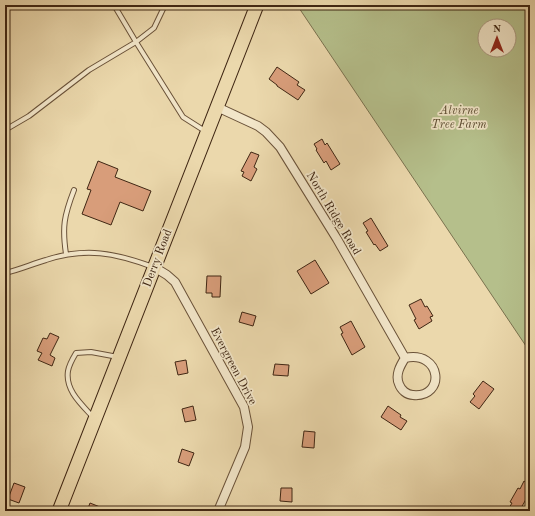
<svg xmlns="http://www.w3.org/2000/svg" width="535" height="516" font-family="'Old Standard TT',serif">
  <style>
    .green { fill: #b5bf8b; stroke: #7a724f; fill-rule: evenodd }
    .building { fill: #d89d7a; stroke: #3f2613 }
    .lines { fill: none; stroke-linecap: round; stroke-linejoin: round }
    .lane-casing { stroke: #6a5239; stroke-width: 6 }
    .street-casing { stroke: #6a5239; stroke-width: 10 }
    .primary-casing { stroke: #3f2613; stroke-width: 15 }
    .lane { stroke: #f2e6c9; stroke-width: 4 }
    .street { stroke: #f2e6c9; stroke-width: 8 }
    .primary { stroke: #ebd8ac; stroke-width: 13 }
    .labels { text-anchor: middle; stroke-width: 3.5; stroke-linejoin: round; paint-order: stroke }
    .park-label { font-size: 12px; font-style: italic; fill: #5c4c31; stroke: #f2e6c9 }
    .street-label { font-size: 12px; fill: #3f2613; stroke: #f2e6c9 }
  </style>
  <rect width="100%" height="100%" fill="#ebd8ac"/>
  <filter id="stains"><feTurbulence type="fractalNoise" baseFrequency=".005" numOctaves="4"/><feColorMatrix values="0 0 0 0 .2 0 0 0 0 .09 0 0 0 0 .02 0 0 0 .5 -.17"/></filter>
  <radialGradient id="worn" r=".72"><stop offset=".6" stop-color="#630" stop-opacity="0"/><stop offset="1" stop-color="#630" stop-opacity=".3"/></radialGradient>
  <path class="green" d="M297,5H530V352ZM485,26H509V50H485Z"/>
  <path class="building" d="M277,67L299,82L297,85L305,90L298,100L277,86V85L269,79Z
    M322,139L325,145L327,143L340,164L331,170L326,161L324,163L316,150L317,149L314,144Z
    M251,152L259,155L254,167L257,169L251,181L242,176L244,172L241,171Z
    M98,161L118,169L115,177L151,191L143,211L120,202L111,225L82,214L91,190L87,189Z
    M371,218L388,246L380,251L375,244L374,245L366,232L368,231L363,223Z
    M315,260L329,283L311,294L297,271Z
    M207,276H221L220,297H212V293H206Z
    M421,299L425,307L427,306L433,316L430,317L432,321L419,329L414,320L416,319L409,305Z
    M242,312L256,316L253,326L239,322Z
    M351,321L365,347L352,355L341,334L343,333L340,327Z
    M50,333L59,337L50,355L55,358L52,366L38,360L42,353L37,351L43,338L47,339Z
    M186,360L188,373L178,375L175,362Z
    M275,364L289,365L288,376L273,375Z
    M483,381L494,389L479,409L470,402L475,396L473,394Z
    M193,406L196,420L185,422L182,409Z
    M388,406L401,415L400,417L407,421L401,430L381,417Z
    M304,431L315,432L314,448L302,447Z
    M182,449L194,453L189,466L178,462Z
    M524,481L530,485V488L527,493L529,494L521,508H520L518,511H514L509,508L512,503L510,502L518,488L520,489Z
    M14,483L25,487L19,503L8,499Z
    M281,488H292V502L280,501Z
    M90,503L110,511H87Z"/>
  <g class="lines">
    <g class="lane-casing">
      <path id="lane" d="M165,5L154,28L136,42L183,117L205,131
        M5,130L29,116L89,70L136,42L114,5
        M66,254C62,227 64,216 74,190
        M5,273C19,270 32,264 46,260C86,247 115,253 153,267
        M93,417C81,404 65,390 68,371C69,365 73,358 76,353L91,352L118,357"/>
    </g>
    <g class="street-casing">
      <path id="street" d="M217,107L258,126L266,132L280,147L337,239L405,358C400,366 395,375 399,384C401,390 407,395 413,395C446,398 442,350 405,358
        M154,267L167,275L175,282L244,407L248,427L245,447L218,511"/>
    </g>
    <g class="primary-casing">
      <path id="primary" d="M59,511L257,5"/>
    </g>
    <use href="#lane" class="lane"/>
    <use href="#street" class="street"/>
    <use href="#primary" class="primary"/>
  </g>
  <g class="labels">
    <g class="park-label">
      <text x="459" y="114">Alvirne<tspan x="459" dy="14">Tree Farm</tspan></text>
    </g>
    <g class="street-label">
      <text transform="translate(334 213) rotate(59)" y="4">North Ridge Road</text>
      <text transform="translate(157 258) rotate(-69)" y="4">Derry Road</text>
      <text transform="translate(234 366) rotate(62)" y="4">Evergreen Drive</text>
    </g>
  </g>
  <rect width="535" height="516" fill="none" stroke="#ebd8ac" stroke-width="20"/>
  <rect x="6" y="6" width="523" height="504" fill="none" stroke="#3f2613" stroke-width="2"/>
  <rect x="10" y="10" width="515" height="496" fill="none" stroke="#3f2613"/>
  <g transform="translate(497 38)"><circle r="19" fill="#f2e6c9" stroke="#aa9980"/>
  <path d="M0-3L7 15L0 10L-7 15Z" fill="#8f2418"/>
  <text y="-6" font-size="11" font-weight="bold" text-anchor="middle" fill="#3f2613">N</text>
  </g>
  <rect width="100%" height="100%" filter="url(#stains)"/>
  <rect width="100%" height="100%" fill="url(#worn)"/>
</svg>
